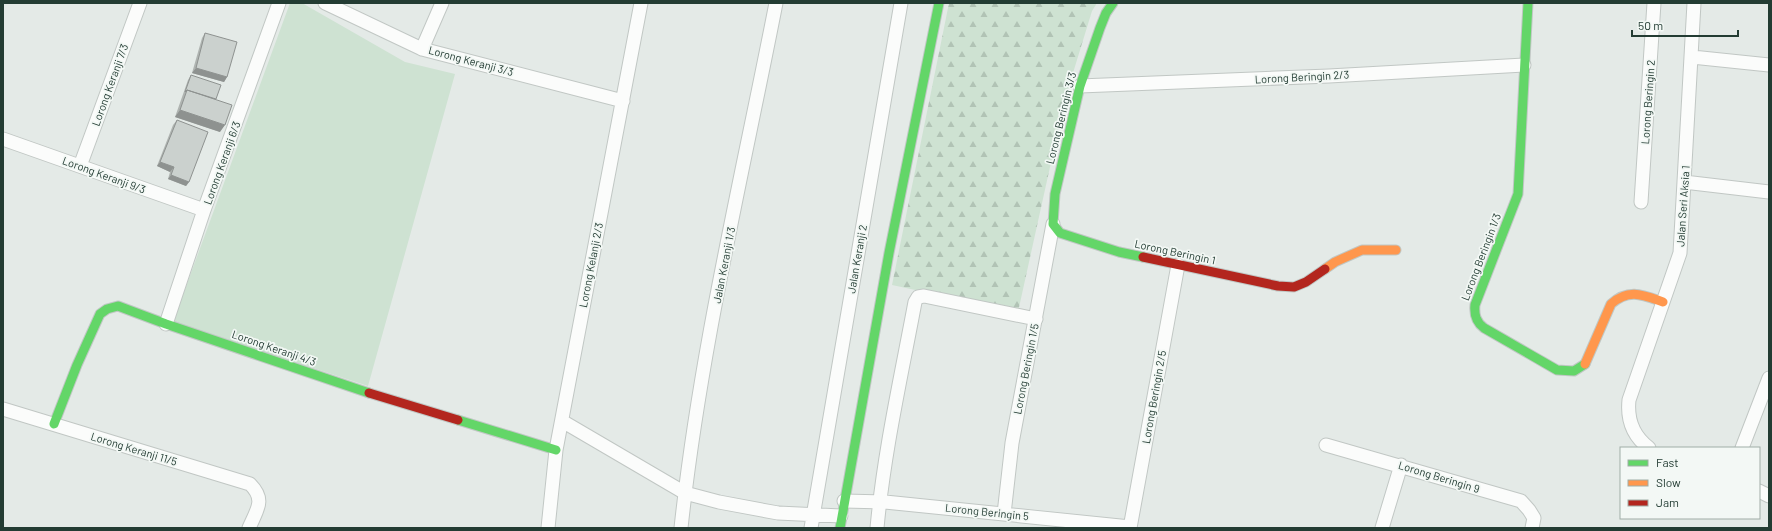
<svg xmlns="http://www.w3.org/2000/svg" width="1772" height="531" font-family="Barlow,sans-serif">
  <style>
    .forest { fill: url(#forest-firs) }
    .pitch { fill: #cee2d2 }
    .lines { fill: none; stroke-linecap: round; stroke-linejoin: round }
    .street-casing { stroke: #c1c7c4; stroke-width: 15 }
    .fast-casing { stroke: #c0c7c4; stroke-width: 11 }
    .slow-casing { stroke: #c0c7c4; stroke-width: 11 }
    .jam-casing { stroke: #c0c7c4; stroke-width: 11 }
    .street { stroke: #fbfcfb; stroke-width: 13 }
    .fast { stroke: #63d668; stroke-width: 9 }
    .slow { stroke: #ff974d; stroke-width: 9 }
    .jam { stroke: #b3261e; stroke-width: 9 }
    .wall { fill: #afb4b1 }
    .shaded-wall { fill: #8e9290 }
    .building { fill: #cbd1ce; stroke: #8e9290 }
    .labels { text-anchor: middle; stroke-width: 3.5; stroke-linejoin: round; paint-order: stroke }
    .street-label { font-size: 11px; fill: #233c33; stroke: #f3f8f5 }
  </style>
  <defs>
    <pattern id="forest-firs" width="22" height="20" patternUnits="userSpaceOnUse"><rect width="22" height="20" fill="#cee2d2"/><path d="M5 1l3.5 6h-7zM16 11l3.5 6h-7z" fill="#b1c3b5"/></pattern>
  </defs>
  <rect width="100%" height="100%" fill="#e4eae7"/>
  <path class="forest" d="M949,3H1097L1092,11L1065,99L1018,312L892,285Z"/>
  <path class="pitch" d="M290,3H302L405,62L455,74L368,386L173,322Z"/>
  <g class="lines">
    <g class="street-casing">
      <path id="street" d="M325,3L422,49L623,101
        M422,49L442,3
        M1692,57L1769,65
        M1080,86L1329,76L1524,65
        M3,139L204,210
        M80,166L140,3
        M1684,182L1769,192
        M1641,202L1654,3
        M166,324L204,210L279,3
        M3,409L250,484C266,500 257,509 249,528
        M562,421L685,493L719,502L778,513L841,516
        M1326,445L1521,501L1529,510L1534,518L1532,528
        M1649,448C1633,436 1627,419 1629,400L1680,253L1694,3
        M1742,448L1769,378
        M1759,491L1769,496
        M844,501L885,502L1130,527
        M1004,514L1012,443L1053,224
        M548,528L556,450L641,3
        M681,528C700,351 742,177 776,3
        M811,528L901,3
        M877,528C884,452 901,377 915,302L918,297L924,296L1036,319
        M1130,528L1178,265
        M1382,528L1401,465"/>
    </g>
    <g class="fast-casing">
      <path id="fast" d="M1113,3L1106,13L1100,28L1080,86L1055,194L1053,224L1060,233L1119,252L1143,257
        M1528,3L1518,194L1475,305C1474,315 1476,322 1484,328L1557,370L1574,371L1585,364
        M458,420L556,450
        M54,424L77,365L100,314L107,309L118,306L166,324L369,393
        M840,528L889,253L939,3"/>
    </g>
    <g class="slow-casing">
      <path id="slow" d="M1325,269L1335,262L1362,250H1396
        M1585,364L1611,304C1629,288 1643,295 1663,302"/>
    </g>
    <g class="jam-casing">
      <path id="jam" d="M1143,257L1278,286L1294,287L1306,282L1325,269
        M369,393L458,420"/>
    </g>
    <use href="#street" class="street"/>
    <use href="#fast" class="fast"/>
    <use href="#slow" class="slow"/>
    <use href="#jam" class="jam"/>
  </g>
  <path class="wall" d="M205,33L227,77L224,82L192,73L202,38Z
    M191,75L216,99L220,132L175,117L188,80Z
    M177,120L189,182L186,186L168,179L170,172L157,166L173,125Z"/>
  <path class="shaded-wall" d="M196,68L227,77L224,82L192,73Z
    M180,110L225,125L220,132L175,117Z
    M160,162L174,167L170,172L157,166Z
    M171,175L189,182L186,186L168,179Z"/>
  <path class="building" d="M205,33L237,42L227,77L196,68Z
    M191,75L221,85L216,99L187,90L185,92Z
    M187,90L232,105L225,125L180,110Z
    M177,120L208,132L189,182L171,175L174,167L160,162Z"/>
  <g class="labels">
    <g class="street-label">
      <text transform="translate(471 61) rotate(15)" y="4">Lorong Keranji 3/3</text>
      <text transform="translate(1302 77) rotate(-3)" y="4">Lorong Beringin 2/3</text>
      <text transform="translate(110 85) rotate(-70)" y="4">Lorong Keranji 7/3</text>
      <text transform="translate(1648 102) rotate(-86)" y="4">Lorong Beringin 2</text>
      <text transform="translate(1061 118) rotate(-76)" y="4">Lorong Beringin 3/3</text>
      <text transform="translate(222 163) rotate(-70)" y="4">Lorong Keranji 6/3</text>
      <text transform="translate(104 175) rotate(20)" y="4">Lorong Keranji 9/3</text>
      <text transform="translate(1683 206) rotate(-86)" y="4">Jalan Seri Aksia 1</text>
      <text transform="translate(1175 252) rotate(12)" y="4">Lorong Beringin 1</text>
      <text transform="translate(1481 257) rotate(-69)" y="4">Lorong Beringin 1/3</text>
      <text transform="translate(857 259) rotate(-80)" y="4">Jalan Keranji 2</text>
      <text transform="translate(591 265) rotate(-79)" y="4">Lorong Kelanji 2/3</text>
      <text transform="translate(724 265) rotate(-79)" y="4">Jalan Keranji 1/3</text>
      <text transform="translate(274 348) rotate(19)" y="4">Lorong Keranji 4/3</text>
      <text transform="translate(1026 369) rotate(-79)" y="4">Lorong Beringin 1/5</text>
      <text transform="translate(1154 397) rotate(-80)" y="4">Lorong Beringin 2/5</text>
      <text transform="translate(134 449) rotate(17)" y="4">Lorong Keranji 11/5</text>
      <text transform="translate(1439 477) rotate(17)" y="4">Lorong Beringin 9</text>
      <text transform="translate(987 512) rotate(6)" y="4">Lorong Beringin 5</text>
    </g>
  </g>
  <rect width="1772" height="531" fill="none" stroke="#233c33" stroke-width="8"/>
  <rect x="1620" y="447" width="140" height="72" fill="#f3f8f5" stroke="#a0ada7"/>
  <rect x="1628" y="460" width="20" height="6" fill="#63d668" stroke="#a0ada7"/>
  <text x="1656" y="467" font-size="12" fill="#233c33">Fast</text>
  <rect x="1628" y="480" width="20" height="6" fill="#ff974d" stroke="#a0ada7"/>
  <text x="1656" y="487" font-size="12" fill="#233c33">Slow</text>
  <rect x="1628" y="500" width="20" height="6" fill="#b3261e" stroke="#a0ada7"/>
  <text x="1656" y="507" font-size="12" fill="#233c33">Jam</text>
  <path d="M1632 30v6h106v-6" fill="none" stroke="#233c33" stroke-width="2"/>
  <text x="1638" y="30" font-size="12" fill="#233c33" stroke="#f3f8f5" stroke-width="3" paint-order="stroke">50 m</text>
</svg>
